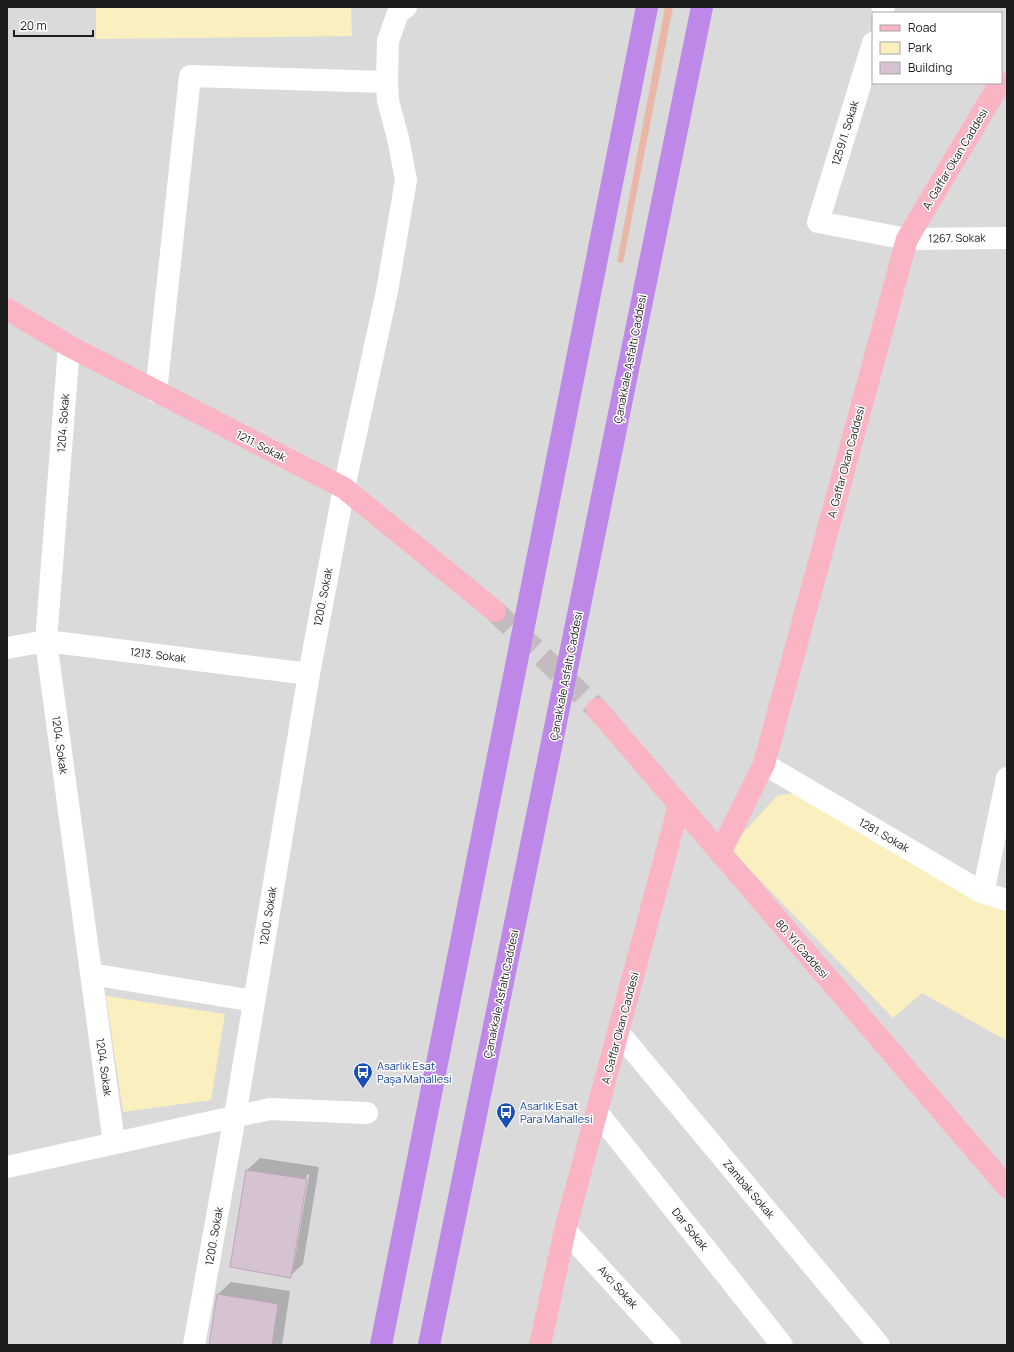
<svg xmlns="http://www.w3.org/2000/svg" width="1014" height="1352" font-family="Manrope,sans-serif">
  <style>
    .residential { fill: #dadadb; fill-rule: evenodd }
    .grass { fill: #eab7a7 }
    .park { fill: #faefbe }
    .shadow { fill: #0003; fill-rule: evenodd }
    .building { fill: #d5c3d2; stroke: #c0a4bb }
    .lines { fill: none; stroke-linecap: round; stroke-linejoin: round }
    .secondary-tunnel { stroke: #c4bbc0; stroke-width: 22; stroke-dasharray: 22 11; stroke-linecap: butt }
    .street { stroke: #fff; stroke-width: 22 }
    .secondary { stroke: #fab4c3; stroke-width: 22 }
    .highway { stroke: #bd88e7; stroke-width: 22 }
    .labels { text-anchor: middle; stroke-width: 3; stroke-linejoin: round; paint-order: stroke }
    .street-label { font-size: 11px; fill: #1d1d1d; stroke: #fff }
    .transit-label { font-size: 11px; fill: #164399; stroke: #fff; text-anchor: start }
  </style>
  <rect width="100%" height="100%" fill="#eee2e9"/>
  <path class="residential" d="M7,7H1007V1345H7ZM873,13H1001V83H873Z"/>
  <path class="grass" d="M665,7H673L623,263L617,262Z"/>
  <path class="park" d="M96,7H351L352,36L96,39Z
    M798,793L1007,901V1041L922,993L893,1018L729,848L778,795Z
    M106,996L225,1014L211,1100L123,1112Z"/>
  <path class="shadow" d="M260,1158L319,1167L303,1264L290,1276L247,1170ZM307,1174L309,1175L294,1264H292Z
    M231,1282L290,1291L282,1345H210L218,1294Z"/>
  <path class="building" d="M246,1170L307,1179L291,1278L230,1267Z
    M217,1294L278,1304L272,1345H209Z"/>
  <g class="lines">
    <path class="secondary-tunnel" d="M495,611L597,709"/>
    <path class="street" d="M882,13L884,7
      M873,43L818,222L907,239L1007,238
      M69,346L46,641L114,1143
      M156,392L190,76L387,82
      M7,648L46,641L309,674
      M764,764L983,893L1007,900
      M983,893L1007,778
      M91,974L254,1001
      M619,1033L879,1345
      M597,1112L782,1345
      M7,1167L270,1109L367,1113
      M565,1230L670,1345
      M194,1345L235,1116L309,674L344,488L387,291L406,180L398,138L388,101L387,82L388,41L398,13L406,7"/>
    <path class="secondary" d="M7,309L69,346L344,488L495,611
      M597,709L1007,1187
      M720,853L764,764L907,239L1000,83
      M540,1345L565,1230L679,805"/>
    <path class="highway" d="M381,1345L647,7
      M429,1345L702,7"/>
  </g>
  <defs>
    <g id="bus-pin" transform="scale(1)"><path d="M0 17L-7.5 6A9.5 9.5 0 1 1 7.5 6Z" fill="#1a4fb4" stroke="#fff"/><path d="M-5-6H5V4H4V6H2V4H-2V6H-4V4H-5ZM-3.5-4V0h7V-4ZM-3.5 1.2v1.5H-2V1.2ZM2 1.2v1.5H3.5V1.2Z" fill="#fff"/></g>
  </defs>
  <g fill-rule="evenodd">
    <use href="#bus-pin" x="363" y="1072"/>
    <use href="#bus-pin" x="506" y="1112"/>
  </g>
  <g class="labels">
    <g class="street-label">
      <text transform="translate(845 133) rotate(-73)" y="4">1259/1. Sokak</text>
      <text transform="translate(955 159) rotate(-59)" y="4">A. Gaffar Okan Caddesi</text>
      <text transform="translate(957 238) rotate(-1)" y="4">1267. Sokak</text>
      <text transform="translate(630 359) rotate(-79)" y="4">Çanakkale Asfaltı Caddesi</text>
      <text transform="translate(63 423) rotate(-86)" y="4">1204. Sokak</text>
      <text transform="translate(261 446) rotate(27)" y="4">1211. Sokak</text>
      <text transform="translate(846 462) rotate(-75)" y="4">A. Gaffar Okan Caddesi</text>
      <text transform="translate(323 597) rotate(-79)" y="4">1200. Sokak</text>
      <text transform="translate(158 655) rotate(7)" y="4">1213. Sokak</text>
      <text transform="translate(566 676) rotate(-79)" y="4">Çanakkale Asfaltı Caddesi</text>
      <text transform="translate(60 745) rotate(82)" y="4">1204. Sokak</text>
      <text transform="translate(884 835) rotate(30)" y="4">1281. Sokak</text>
      <text transform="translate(268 916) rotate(-81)" y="4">1200. Sokak</text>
      <text transform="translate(802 949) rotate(49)" y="4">80. Yıl Caddesi</text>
      <text transform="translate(501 994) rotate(-78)" y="4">Çanakkale Asfaltı Caddesi</text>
      <text transform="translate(620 1028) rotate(-75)" y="4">A. Gaffar Okan Caddesi</text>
      <text transform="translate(104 1067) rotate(82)" y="4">1204. Sokak</text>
      <text transform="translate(749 1189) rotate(50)" y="4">Zambak Sokak</text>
      <text transform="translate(690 1229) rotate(51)" y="4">Dar Sokak</text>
      <text transform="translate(214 1236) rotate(-80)" y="4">1200. Sokak</text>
      <text transform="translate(618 1287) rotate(48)" y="4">Avcı Sokak</text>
    </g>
    <g class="transit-label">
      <text x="377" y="1070">Asarlık Esat<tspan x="377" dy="13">Paşa Mahallesi</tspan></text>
      <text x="520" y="1110">Asarlık Esat<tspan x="520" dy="13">Para Mahallesi</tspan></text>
    </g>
  </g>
  <rect width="1014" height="1352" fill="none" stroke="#1d1d1d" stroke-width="16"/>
  <rect x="872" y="12" width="130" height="72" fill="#ffffff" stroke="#a5a5a5"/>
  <rect x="880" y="25" width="20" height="6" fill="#fab4c3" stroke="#a5a5a5"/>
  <text x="908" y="32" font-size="12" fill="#1d1d1d">Road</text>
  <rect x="880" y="42" width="20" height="12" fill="#faefbe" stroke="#a5a5a5"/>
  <text x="908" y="52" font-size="12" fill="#1d1d1d">Park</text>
  <rect x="880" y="62" width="20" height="12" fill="#d5c3d2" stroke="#a5a5a5"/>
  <text x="908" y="72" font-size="12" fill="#1d1d1d">Building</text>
  <path d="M14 30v6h79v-6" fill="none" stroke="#1d1d1d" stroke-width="2"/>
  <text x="20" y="30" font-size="12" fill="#1d1d1d" stroke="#ffffff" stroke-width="3" paint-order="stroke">20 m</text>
</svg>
